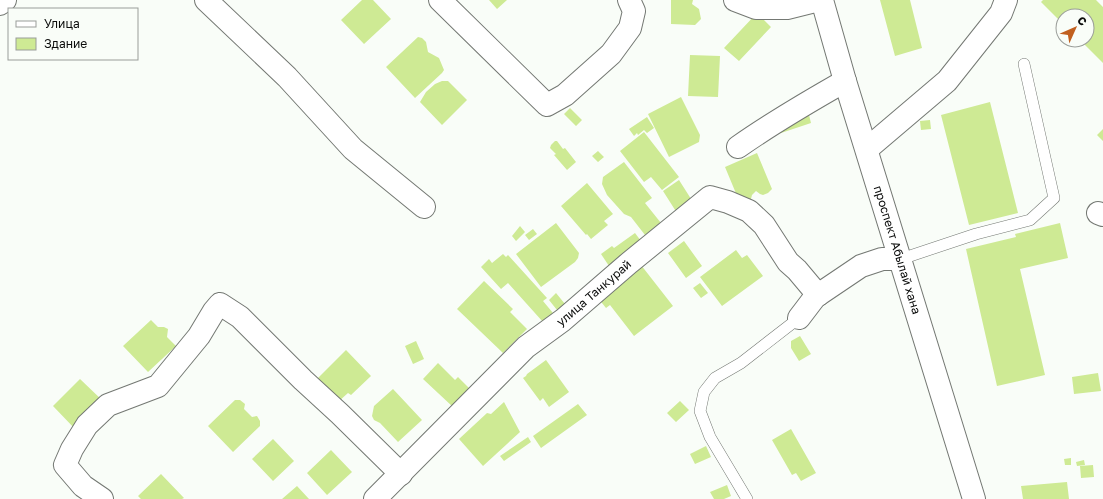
<svg xmlns="http://www.w3.org/2000/svg" width="1103" height="499" font-family="'Golos Text',sans-serif">
  <style>
    .building { fill: #ceea94 }
    .lines { fill: none; stroke-linecap: round; stroke-linejoin: round }
    .service-casing { stroke: #747873; stroke-width: 12 }
    .minor-casing { stroke: #747873; stroke-width: 24 }
    .secondary-casing { stroke: #747873; stroke-width: 24 }
    .service { stroke: #fff; stroke-width: 11 }
    .minor { stroke: #fff; stroke-width: 22 }
    .secondary { stroke: #fff; stroke-width: 22 }
    .labels { text-anchor: middle; stroke-width: 3; stroke-linejoin: round; paint-order: stroke }
    .street-label { font-size: 12px; fill: #0b0c0b; stroke: #f9fdf8 }
  </style>
  <rect width="100%" height="100%" fill="#f9fdf8"/>
  <path class="building" d="M362,0H373L391,19L364,44L341,20Z
    M489,0H507L497,9Z
    M671,0H693L692,4L699,9L701,19L695,25L671,24Z
    M880,0H910L922,48L895,56Z
    M1043,0H1096L1103,7V63L1080,40H1087V16H1063V24L1041,2Z
    M757,13L771,27L739,61L724,48Z
    M418,37L422,38L426,42L428,52L439,58L444,70L442,73L415,98L386,67Z
    M690,55L720,56L718,97L688,96Z
    M442,81H448L467,100L442,125L420,102L426,92L435,84Z
    M681,97L700,135L699,142L669,157L648,114Z
    M990,102L1018,213L969,225L941,115Z
    M570,108L582,120L576,126L564,114Z
    M809,115L811,123L769,137Z
    M647,117L654,128L647,133L644,130L638,135L637,133L634,136L629,129Z
    M930,120L931,129L921,130L920,121Z
    M1103,129V141L1097,135Z
    M644,132L679,177L662,190L651,177L644,182L620,151Z
    M555,141H557L563,149L565,148L576,162L567,170L554,155L556,154L550,148L551,145Z
    M598,151L604,157L598,162L592,156Z
    M757,153L772,189L768,193L763,195L760,194L756,191L752,195L751,199L746,204L740,203L725,167Z
    M624,162L652,198L645,203L661,223L645,235L631,217L624,214L607,195L602,184L603,177Z
    M679,180L693,202L677,213L663,191Z
    M587,183L613,214L604,221L608,225L591,239L587,234L586,235L561,206Z
    M556,223L579,253L578,258L575,262L541,287L516,254Z
    M1060,223L1068,258L1020,269L1045,375L997,386L966,249L1016,237L1015,234Z
    M520,226L525,232L516,241L512,236Z
    M533,229L537,234L529,240L525,235Z
    M635,233L641,241L609,266L601,254L612,246L614,248Z
    M684,241L702,266L686,278L668,253Z
    M736,250L742,258L747,255L763,276L722,306L700,277Z
    M503,254L506,257L508,255L547,298L543,301L553,313L543,322L508,283L501,289L481,267L489,259L492,263Z
    M641,265L673,306L634,336L610,305L606,308L598,298Z
    M484,281L513,309L510,312L527,329L503,353L457,309Z
    M700,283L708,293L701,298L693,288Z
    M556,293L565,304L557,310L549,300Z
    M151,320L158,327H164L168,329L167,337L176,346L148,372L123,346Z
    M800,336L811,354L799,361L791,348V341Z
    M416,341L424,359L413,364L405,346Z
    M346,350L371,376L351,395L348,393L338,402L316,380Z
    M546,360L569,392L549,407L543,398L540,401L523,378L526,376L527,374Z
    M438,363L455,380L458,377L470,389L453,407L423,379Z
    M1098,373L1101,391L1074,394L1072,377Z
    M80,379L104,402L76,430L53,406Z
    M393,389L422,420L398,442L380,423L374,420L372,416L374,406Z
    M235,400H240L245,404L244,409L252,417L257,416L260,421V426L233,452L208,426Z
    M680,401L689,410L676,422L667,413Z
    M504,402L520,432L483,466L459,439L487,413L491,414Z
    M578,404L587,415L541,448L533,436Z
    M791,429L816,473L801,481L796,473L792,475L772,440Z
    M528,437L531,442L504,461L500,456Z
    M273,439L294,461L273,481L252,459Z
    M706,446L711,457L695,464L690,454Z
    M331,450L352,472L327,495L307,473Z
    M1071,458V465H1065L1064,459Z
    M1084,460L1085,465L1077,466L1076,462Z
    M1093,465L1094,477L1081,478L1080,466Z
    M161,474L184,498L182,499H141L138,496Z
    M1067,482L1069,499H1023L1021,486Z
    M727,485L731,496L724,499H714L710,492Z
    M297,486L309,499H282Z"/>
  <g class="lines">
    <g class="service-casing">
      <path id="service" d="M901,259L976,234L1030,220L1054,198L1024,64
        M747,499L710,437L700,411L704,392L715,378L741,363L799,318"/>
    </g>
    <g class="minor-casing">
      <g id="minor">
        <path d="M206,0L287,77L353,149L424,207"/>
        <path d="M440,0L547,105L565,95L611,54L630,28L634,11L629,0"/>
        <path d="M735,0L756,8H787L819,0"/>
        <path d="M0,4L5,0"/>
        <path d="M738,147C772,123 808,102 845,81"/>
        <path d="M867,149L947,81L1001,13L1006,0"/>
        <path d="M1098,213L1103,215"/>
        <path d="M799,318L815,297L861,266L882,259H901"/>
        <path d="M102,499L83,486L65,465L72,449L87,425L108,405L158,386L199,336L214,311L220,304L240,317L303,380L340,414L401,474"/>
        <path id="s1" d="M375,499L526,347L563,320L629,263L710,197L728,202L749,211L764,225L788,262L797,270L818,295"/>
      </g>
    </g>
    <g class="secondary-casing">
      <g id="secondary">
        <path id="s2" d="M822,0L845,81L974,499"/>
      </g>
    </g>
    <use href="#service" class="service"/>
    <use href="#minor" class="minor"/>
    <use href="#secondary" class="secondary"/>
  </g>
  <g class="labels">
    <g class="street-label">
      <text dy="4" stroke="none"><textPath href="#s2" startOffset="261">проспект Абылай хана</textPath></text>
      <text dy="4" stroke="none"><textPath href="#s1" startOffset="301">улица Танкурай</textPath></text>
    </g>
  </g>
  <rect x="8" y="8" width="130" height="52" fill="#f9fdf8" stroke="#9a9d99"/>
  <rect x="16" y="21" width="20" height="6" fill="#ffffff" stroke="#9a9d99"/>
  <text x="44" y="28" font-size="12" fill="#0b0c0b">Улица</text>
  <rect x="16" y="38" width="20" height="12" fill="#ceea94" stroke="#9a9d99"/>
  <text x="44" y="48" font-size="12" fill="#0b0c0b">Здание</text>
  <g transform="translate(1075 28) rotate(45)"><circle r="19" fill="#f9fdf8" stroke="#9a9d99"/>
  <path d="M0-3L7 15L0 10L-7 15Z" fill="#c1601f"/>
  <text y="-6" font-size="11" font-weight="bold" text-anchor="middle" fill="#0b0c0b">С</text>
  </g>
</svg>
